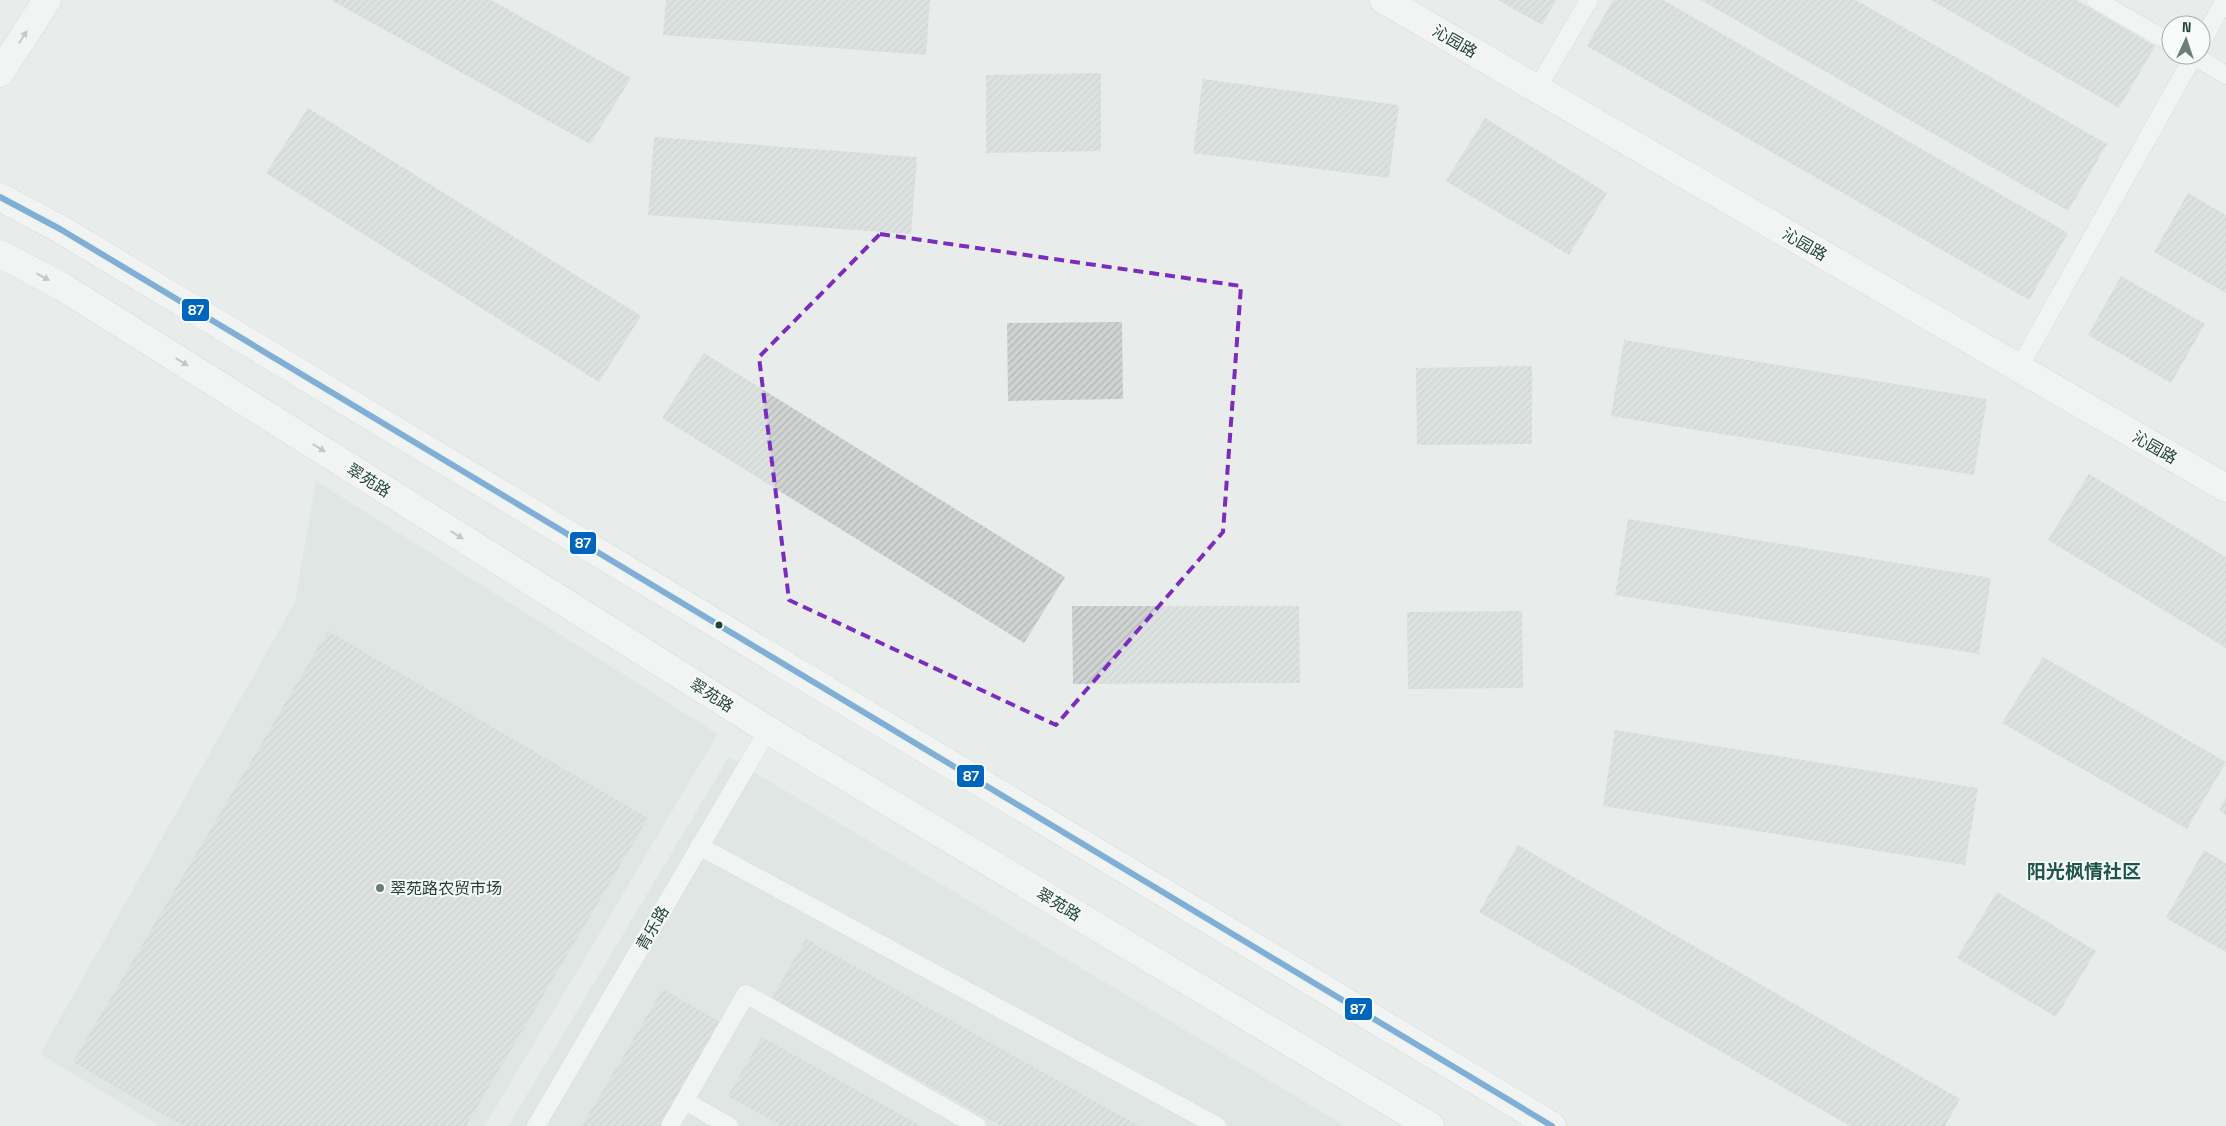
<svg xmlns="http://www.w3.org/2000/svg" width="2226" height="1126" font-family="'Space Grotesk','Noto Sans SC',sans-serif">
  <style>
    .built { fill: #d6dedb }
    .building { fill: url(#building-hatch) }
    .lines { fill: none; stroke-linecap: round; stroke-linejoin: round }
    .service-casing { stroke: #c5cac8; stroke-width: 19 }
    .minor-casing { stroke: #c5cac8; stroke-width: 29 }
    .secondary-casing { stroke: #c3cbc8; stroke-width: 29 }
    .service { stroke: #fcfcfc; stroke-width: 18 }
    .minor { stroke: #fcfcfc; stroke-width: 28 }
    .secondary { stroke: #fcfcfc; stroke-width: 28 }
    .bus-1-casing { stroke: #f7fbf9; stroke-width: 10 }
    .bus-1 { stroke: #0065bd; stroke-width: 6 }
    .oneway { fill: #909f9b }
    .marked { fill: none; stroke: #7b2cbf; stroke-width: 4; stroke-dasharray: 10 6; stroke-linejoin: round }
    .bus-dot { fill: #24423a; stroke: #f7fbf9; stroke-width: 2 }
    .poi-dot { fill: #697e78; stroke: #f7fbf9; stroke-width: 2 }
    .labels { text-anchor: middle; stroke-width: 4; stroke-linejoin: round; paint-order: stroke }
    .street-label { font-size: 16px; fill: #24423a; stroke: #f7fbf9 }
    .poi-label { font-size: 16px; fill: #24423a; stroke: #f7fbf9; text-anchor: start }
    .quarter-label { font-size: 19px; font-weight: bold; fill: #1f5548; stroke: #f7fbf9 }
    .line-badge { stroke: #f7fbf9; stroke-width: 2 }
    .badge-label { font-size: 14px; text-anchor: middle; font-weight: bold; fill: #fff }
  </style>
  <defs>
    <pattern id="building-hatch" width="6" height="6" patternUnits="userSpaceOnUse" patternTransform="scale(1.25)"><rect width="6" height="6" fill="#cfd4d2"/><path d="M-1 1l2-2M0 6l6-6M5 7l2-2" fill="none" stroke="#b2b7b5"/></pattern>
  </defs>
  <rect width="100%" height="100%" fill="#e8edeb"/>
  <path class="built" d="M316,481L718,734L485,1126H160L40,1054L295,602Z
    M729,757L1345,1126H508Z"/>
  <path class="building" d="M331,0H491L631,78L590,144Z
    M666,0H930L926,55L663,35Z
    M1498,0H1556L1542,25Z
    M1613,0H1663L2068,233L2029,300L1587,46Z
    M1701,0H1856L2107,144L2068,211Z
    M1931,0H2076L2155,46L2119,108Z
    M1101,73V151L986,153V75Z
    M1203,79L1399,105L1389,178L1193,153Z
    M308,108L641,316L599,382L266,173Z
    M1485,118L1607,193L1569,255L1446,181Z
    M654,137L917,157L911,234L648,215Z
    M2188,193L2226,215V293L2154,252Z
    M2121,276L2205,324L2171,383L2088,335Z
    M1122,322L1123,399L1008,401L1007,323Z
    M1624,340L1987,399L1974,475L1611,416Z
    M704,353L1065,577L1024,643L662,418Z
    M1532,366V444L1417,445L1416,368Z
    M2089,474L2226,557V648L2048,540Z
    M1628,519L1991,578L1979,654L1615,595Z
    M1072,606H1299L1300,683L1073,684Z
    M1522,611L1523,688L1408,689L1407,612Z
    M328,631L648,818L466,1126H183L73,1062Z
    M2043,657L2226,762L2187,829L2002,723Z
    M1615,730L1978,788L1965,865L1603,806Z
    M2226,797V815L2219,810Z
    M1518,845L1960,1099L1945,1126H1850L1479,912Z
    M2204,850L2226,863V952L2166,918Z
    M1997,892L2096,951L2056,1017L1957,958Z
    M806,939L1139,1126H1001L772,998Z
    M663,989L726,1026L667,1126H582Z
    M762,1037L921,1126H782L728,1096Z"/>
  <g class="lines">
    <g class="service-casing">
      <path id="service" d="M2096,0L2171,43
        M2201,43L2225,0
        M2192,55L2226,75
        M1537,89L1589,0
        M2019,368L2194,55
        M699,846L1217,1126
        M685,1101L729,1126
        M536,1126L768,730
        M670,1126L746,994L977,1126"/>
    </g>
    <g class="minor-casing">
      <path id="minor" d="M1384,0L2226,488"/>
    </g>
    <g class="secondary-casing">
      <path id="secondary" d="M0,73L47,0
        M0,197L60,229L1552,1126
        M0,254L61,286L768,730L1430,1126"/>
    </g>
    <use href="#service" class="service"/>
    <use href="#minor" class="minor"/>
    <use href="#secondary" class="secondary"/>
    <g class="bus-1-casing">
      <path id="bus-1" d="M0,197L60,229L1552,1126"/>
    </g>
    <use href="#bus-1" class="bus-1"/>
  </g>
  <defs><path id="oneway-solid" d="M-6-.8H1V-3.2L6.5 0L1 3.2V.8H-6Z" transform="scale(1.25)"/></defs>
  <g class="oneway">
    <use href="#oneway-solid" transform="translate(23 37) rotate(-57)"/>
    <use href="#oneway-solid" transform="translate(43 277) rotate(28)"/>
    <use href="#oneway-solid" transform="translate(182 362) rotate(32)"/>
    <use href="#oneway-solid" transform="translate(319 448) rotate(32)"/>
    <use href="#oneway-solid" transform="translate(457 535) rotate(32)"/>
  </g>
  <path d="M0 0H2226V1126H0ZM880,234L1241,286L1223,532L1056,725L789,600L759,357Z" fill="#e8edeb" fill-opacity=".55" fill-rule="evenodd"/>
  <path class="marked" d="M880,234L1241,286L1223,532L1056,725L789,600L759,357Z"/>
  <circle class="bus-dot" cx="719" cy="625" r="4.5"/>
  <circle class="poi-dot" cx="380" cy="888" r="5"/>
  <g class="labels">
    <g class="street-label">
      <text transform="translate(1455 41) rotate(30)" y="6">沁园路</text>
      <text transform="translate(1805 244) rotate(30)" y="6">沁园路</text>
      <text transform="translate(2155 447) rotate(30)" y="6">沁园路</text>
      <text transform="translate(369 480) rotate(32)" y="6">翠苑路</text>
      <text transform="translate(712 695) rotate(32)" y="6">翠苑路</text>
      <text transform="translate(1059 904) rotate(31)" y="6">翠苑路</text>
      <text transform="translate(652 928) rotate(-60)" y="6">青乐路</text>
    </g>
    <g class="poi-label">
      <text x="390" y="894">翠苑路农贸市场</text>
    </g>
    <g class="quarter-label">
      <text x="2084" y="878">阳光枫情社区</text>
    </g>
  </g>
  <g class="line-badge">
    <rect x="181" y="298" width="29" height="24" rx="5" fill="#0065bd"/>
    <rect x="569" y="531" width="28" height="24" rx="5" fill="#0065bd"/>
    <rect x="956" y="764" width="29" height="24" rx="5" fill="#0065bd"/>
    <rect x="1344" y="997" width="29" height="24" rx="5" fill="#0065bd"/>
  </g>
  <g class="badge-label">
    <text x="196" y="315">87</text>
    <text x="583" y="548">87</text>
    <text x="971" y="781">87</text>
    <text x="1358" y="1014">87</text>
  </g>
  <g transform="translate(2186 40) rotate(3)"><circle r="24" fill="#f7fbf9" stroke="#a3b1ad"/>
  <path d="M0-4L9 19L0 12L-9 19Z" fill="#697e78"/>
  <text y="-8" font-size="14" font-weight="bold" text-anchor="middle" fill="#24423a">N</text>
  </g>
</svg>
